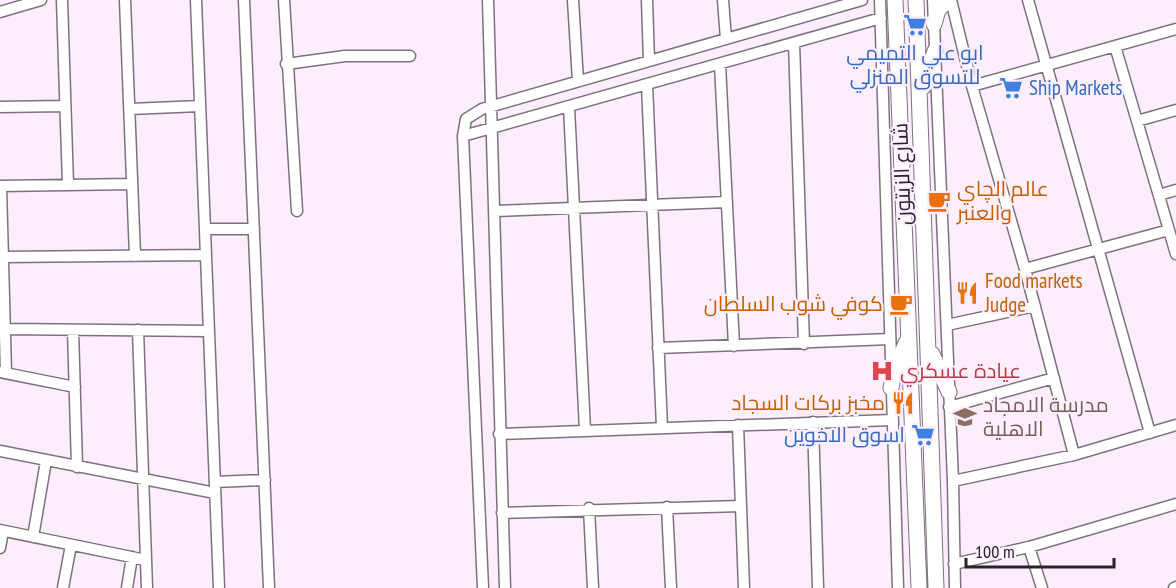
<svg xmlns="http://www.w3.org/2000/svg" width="1176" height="588" font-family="'PT Sans Narrow',Cairo,sans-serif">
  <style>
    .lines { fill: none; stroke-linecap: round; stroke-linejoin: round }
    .street-casing { stroke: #7e717f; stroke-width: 13 }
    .secondary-casing { stroke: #7e717f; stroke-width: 17 }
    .street { stroke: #fff; stroke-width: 10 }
    .secondary { stroke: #fff; stroke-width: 15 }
    .labels { text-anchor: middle; stroke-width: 4.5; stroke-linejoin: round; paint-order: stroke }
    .shop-label { font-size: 21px; fill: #366cbe; stroke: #fdeefe }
    .street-label { font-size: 21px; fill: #292329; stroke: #fdeefe }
    .food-label { font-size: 21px; fill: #c56008; stroke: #fdeefe; text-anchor: start }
    .health-label { font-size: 21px; fill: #be3a42; stroke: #fdeefe; text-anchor: start }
    .education-label { font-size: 21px; fill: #785e54; stroke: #fdeefe; text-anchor: start }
  </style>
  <rect width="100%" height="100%" fill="#fdeefe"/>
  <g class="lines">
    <g class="street-casing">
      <path id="street" d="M62,0L68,185
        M125,0L135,256
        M196,0L219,588
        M244,0L269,588
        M284,0L297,211
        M488,0L505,588
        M573,0L578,81
        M647,0L649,61
        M723,0L726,39
        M880,0L898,588
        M933,0L953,481L955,588
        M951,0L972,86L1176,29
        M1028,0L1150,433
        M0,12L41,0
        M794,43L804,344
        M1115,46L1176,254
        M286,64L345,56H410
        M720,64L734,346
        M647,85L662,427
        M972,86L1025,269L1074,455
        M0,107L65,106
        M569,107L585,430
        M130,109L200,106
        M1137,121L1176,110
        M463,136L881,18
        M0,186L132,184
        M1,186L6,373
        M1159,195L1176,190
        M494,211L727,202
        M205,229H254
        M3,257L206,255
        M1025,269L1169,230
        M947,325L1035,306
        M5,329L209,331
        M73,330L77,467
        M138,330L147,588
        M658,348L890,339
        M0,372L75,387
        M949,407L1054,378
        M813,422L818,588
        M738,425L744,588
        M499,434L892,420
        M0,451L215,493
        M953,481L1074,455L1176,425
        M215,482L265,480
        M667,507L671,588
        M589,508L593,588
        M502,513L741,506
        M0,530L146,560
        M33,537L46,461
        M1029,547L1042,588
        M0,548L3,531
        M954,564L1029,547L1176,504
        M63,588L71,545
        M127,588L132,557
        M483,588L463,136L466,119L482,109L862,0
        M1174,588L1176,587"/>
    </g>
    <g class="secondary-casing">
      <path id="secondary" d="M895,0L919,588
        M916,0L936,588
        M934,24L938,10L948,0
        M923,87L935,51
        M932,354L949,392
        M891,388L894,372L906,343"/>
    </g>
    <use href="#street" class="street"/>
    <use href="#secondary" class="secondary"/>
  </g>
  <defs>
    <g id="supermarket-bare" transform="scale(1.8)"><path d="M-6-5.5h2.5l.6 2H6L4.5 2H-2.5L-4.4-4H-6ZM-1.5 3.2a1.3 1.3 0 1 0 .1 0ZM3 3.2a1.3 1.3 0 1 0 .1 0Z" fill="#3f7fe0" stroke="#fdeefe" stroke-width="2.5" paint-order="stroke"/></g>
    <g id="cafe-bare" transform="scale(1.8)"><path d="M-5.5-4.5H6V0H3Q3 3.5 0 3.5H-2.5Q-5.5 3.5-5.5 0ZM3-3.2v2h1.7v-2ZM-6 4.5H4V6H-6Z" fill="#e8710a" stroke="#fdeefe" stroke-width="2.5" paint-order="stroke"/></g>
    <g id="restaurant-bare" transform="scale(1.8)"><path d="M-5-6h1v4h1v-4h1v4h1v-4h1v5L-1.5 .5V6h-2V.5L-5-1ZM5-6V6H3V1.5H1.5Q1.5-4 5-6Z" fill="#e8710a" stroke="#fdeefe" stroke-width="2.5" paint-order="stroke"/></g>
    <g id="hospital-bare" transform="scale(1.8)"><path d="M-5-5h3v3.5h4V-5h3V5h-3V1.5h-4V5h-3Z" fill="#e0444e" stroke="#fdeefe" stroke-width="2.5" paint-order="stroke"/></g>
    <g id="school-bare" transform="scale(1.8)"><path d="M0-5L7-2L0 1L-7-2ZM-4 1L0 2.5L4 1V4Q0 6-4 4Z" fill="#8d6e63" stroke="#fdeefe" stroke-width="2.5" paint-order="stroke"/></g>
  </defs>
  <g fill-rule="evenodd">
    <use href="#supermarket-bare" x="915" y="25"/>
    <use href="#supermarket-bare" x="1011" y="88"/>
    <use href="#cafe-bare" x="939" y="201"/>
    <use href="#restaurant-bare" x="967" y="293"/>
    <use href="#cafe-bare" x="901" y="304"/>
    <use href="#hospital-bare" x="882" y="371"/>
    <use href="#restaurant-bare" x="903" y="403"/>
    <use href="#school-bare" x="965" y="417"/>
    <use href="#supermarket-bare" x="923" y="435"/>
  </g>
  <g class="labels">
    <g class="shop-label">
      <text x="915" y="60">ابو علي التميمي<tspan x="915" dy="24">للتسوق المنزلي</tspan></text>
      <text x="1029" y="95" text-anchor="start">Ship Markets</text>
      <text x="905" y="442" text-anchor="end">اسوق الاخوين</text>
    </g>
    <g class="street-label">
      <text transform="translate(902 174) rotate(-92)" y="7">شارع الزيتون</text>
    </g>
    <g class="food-label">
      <text x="957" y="196">عالم الچاي<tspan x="957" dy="24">والعنبر</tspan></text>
      <text x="985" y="288">Food markets<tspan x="985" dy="24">Judge</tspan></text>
      <text x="883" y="311" text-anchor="end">كوفي شوب السلطان</text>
      <text x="885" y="410" text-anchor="end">مخبز بركات السجاد</text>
    </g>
    <g class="health-label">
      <text x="900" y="378">عيادة عسكري</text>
    </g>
    <g class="education-label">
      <text x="983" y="412">مدرسة الامجاد<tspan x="983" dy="24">الاهلية</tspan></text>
    </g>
  </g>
  <path d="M966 558v9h148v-9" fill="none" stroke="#292329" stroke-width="3"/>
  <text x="975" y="558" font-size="18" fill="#292329" stroke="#fdeefe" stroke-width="4.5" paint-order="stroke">100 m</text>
</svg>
